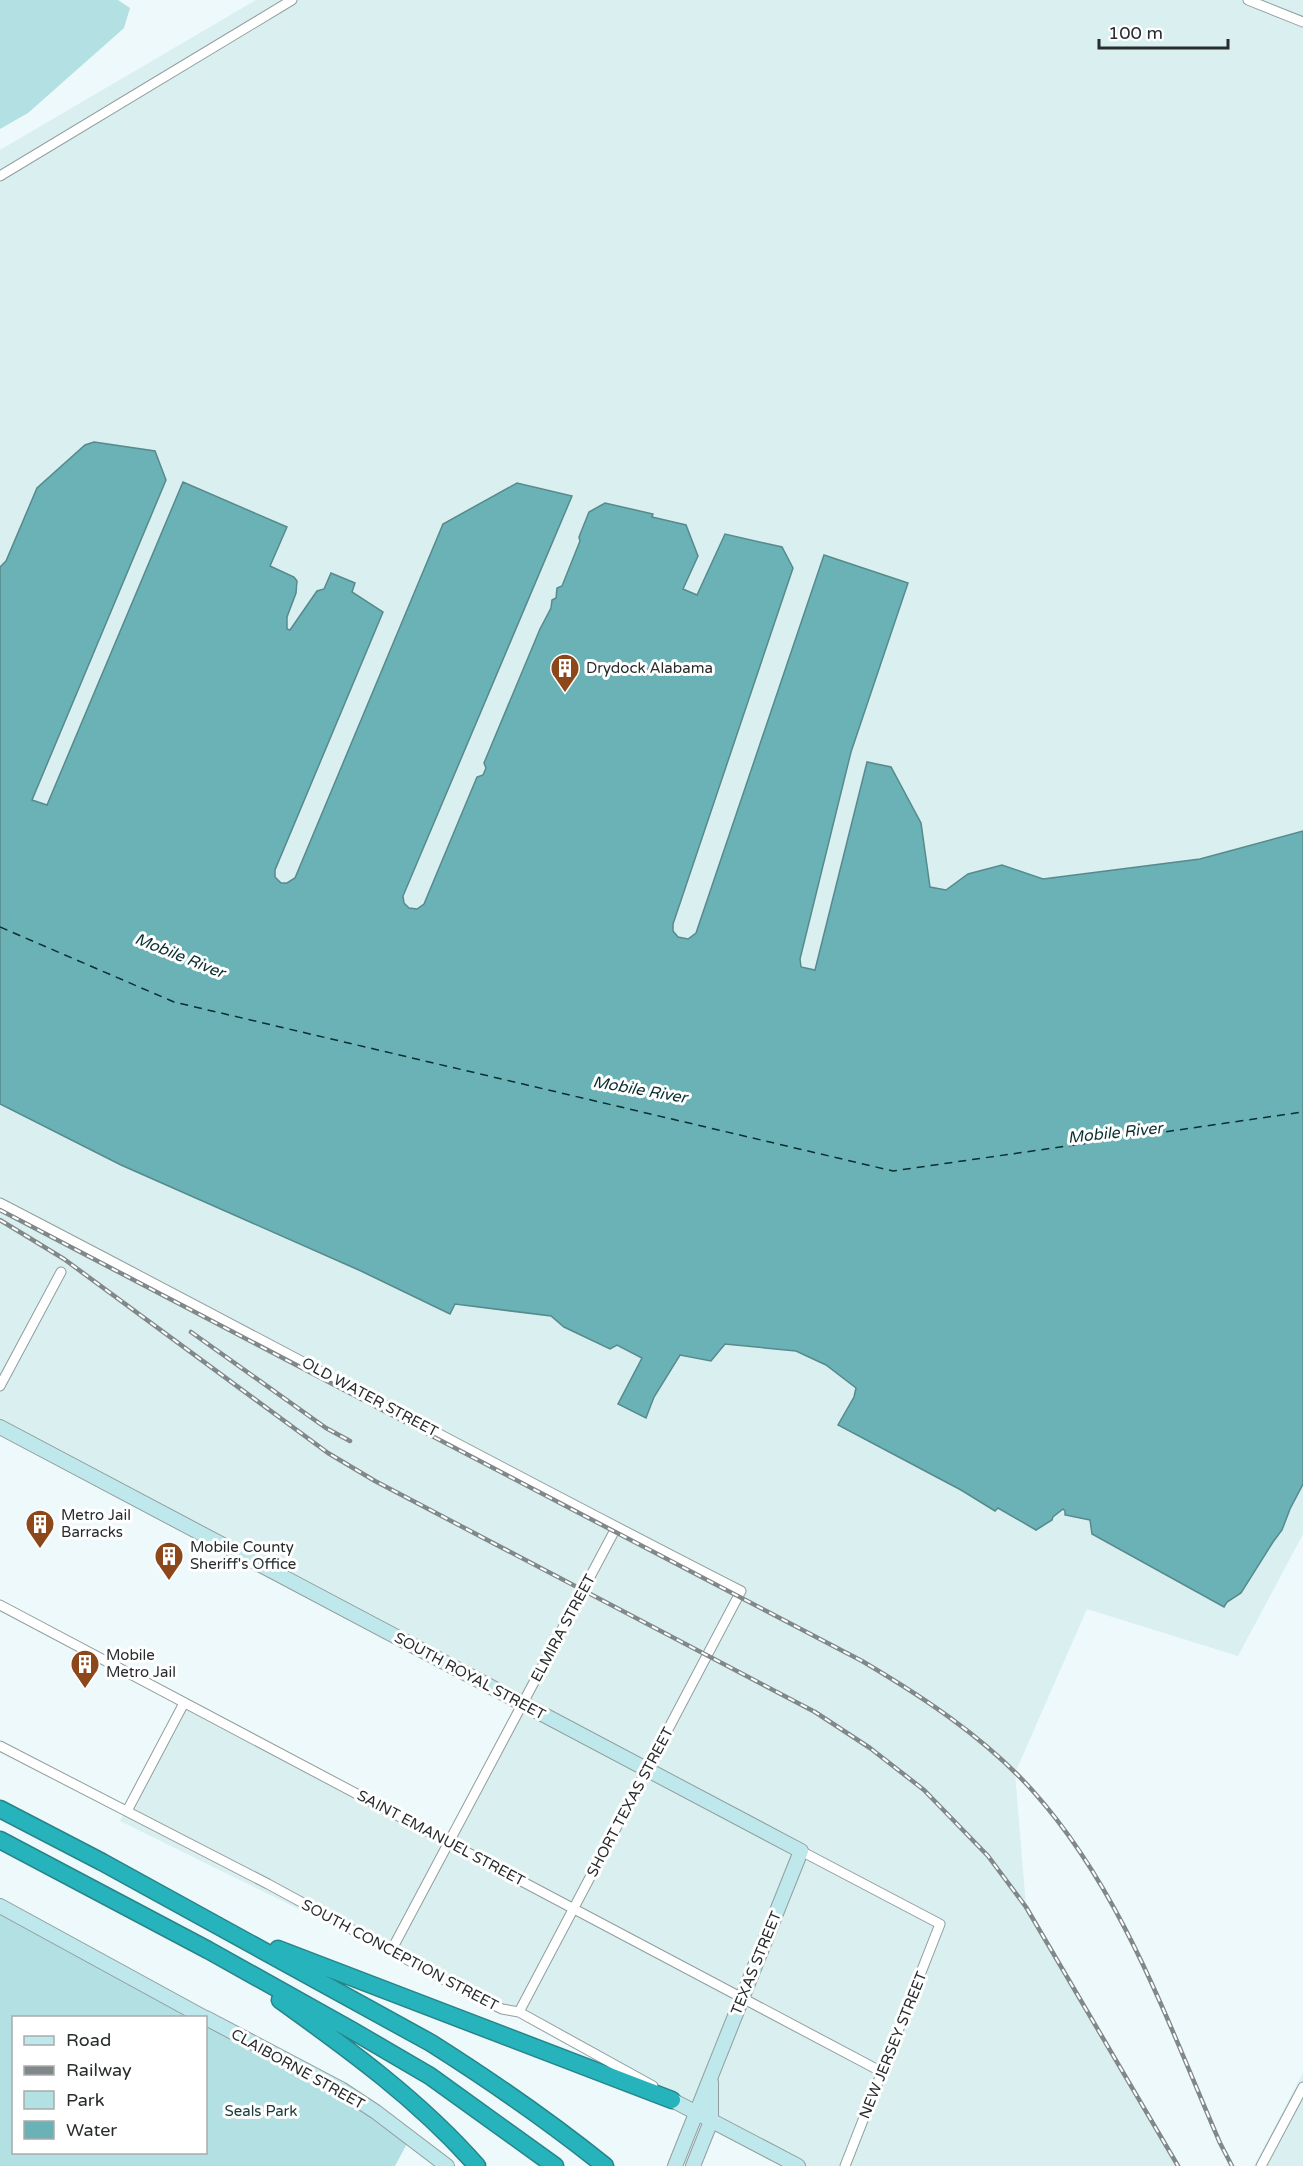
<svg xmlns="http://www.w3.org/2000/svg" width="1303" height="2166" font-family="'Varela Round',sans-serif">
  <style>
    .built { fill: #d9eff0 }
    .green { fill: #b2e0e3 }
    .water { fill: #6ab2b6; stroke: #568a8d; stroke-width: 1.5 }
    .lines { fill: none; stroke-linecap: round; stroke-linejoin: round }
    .ferry { stroke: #0a2f31; stroke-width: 1.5; stroke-dasharray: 8 6; stroke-linecap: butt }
    .street-casing { stroke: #929e9e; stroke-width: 11 }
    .secondary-casing { stroke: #929e9e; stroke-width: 16 }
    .highway-casing { stroke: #278489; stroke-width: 19 }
    .street { stroke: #fff; stroke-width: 9 }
    .secondary { stroke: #bee8eb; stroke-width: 14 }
    .highway { stroke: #27b3bb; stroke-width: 16 }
    .rail-casing { stroke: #818889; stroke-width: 4.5 }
    .rail { stroke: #fff; stroke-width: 2; stroke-dasharray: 7; stroke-linecap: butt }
    .labels { text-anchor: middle; stroke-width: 6; stroke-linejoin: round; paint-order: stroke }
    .poi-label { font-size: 15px; fill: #282c2d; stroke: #fff; text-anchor: start }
    .street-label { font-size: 15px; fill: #282c2d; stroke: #fff }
    .park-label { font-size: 15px; fill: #173b3d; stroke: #fff }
    .water-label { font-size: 16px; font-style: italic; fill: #0a2f31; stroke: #fff }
  </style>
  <rect width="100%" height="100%" fill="#edf9fa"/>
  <path class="built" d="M256,0H1303V831L1200,859L1043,879L1002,865L968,874L946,890L930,887L921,823L867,762L815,970L801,967L799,959L851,752L908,583L743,797L695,933L688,939L678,937L673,931V924L793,568L698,596L683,590L698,556L652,517V514L605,503L589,512L579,537L580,541L562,586L557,588L555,598L552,600L551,608L540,629L484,763L486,768L424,904L420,908L414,910L407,907L403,897L443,524L295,878L291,882L285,884L278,881L274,875L275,870L383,612L351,592L355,583L317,591L290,630L287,629V617L298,586L294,577L270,567L47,806L32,800L166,480L37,488L6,561L0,567V150Z
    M0,1104L121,1165L361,1271L450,1314L454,1304L552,1316L564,1327L610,1349L617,1345L642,1358L645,1418L654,1397L680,1355L711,1360L725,1344L796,1351L826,1365L856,1388L854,1397L839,1425L961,1490L995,1511L998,1508L1035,1530L1052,1520L1063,1509L1065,1511V1516L1088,1518L1091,1522L1092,1534L1224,1607L1230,1600L1241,1593L1273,1541L1282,1531L1290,1509L1303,1484V1534L1238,1656L1087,1609L1015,1773L1026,1907L1181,2166H799L519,2012L502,2009L120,1821L185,1697L449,1842L522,1704L0,1427Z
    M1303,2073V2166H1254Z"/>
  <path class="green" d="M0,0H118L130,8L124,28L28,113L0,129Z
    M0,1906L205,2017L14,2018V2152H206V2018L341,2089L409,2140L395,2166H0Z"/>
  <path class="water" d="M94,442L155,451L166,480L32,800L47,805L183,482L287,527L270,566L294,577L297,581L296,593L287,617V629L290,630L317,591L324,589L331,573L355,583L352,592L383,612L275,870V877L281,883H287L295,878L443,524L517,483L572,496L403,896L404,903L409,908L417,909L424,904L477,777L483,775L486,768L484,763L540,629L551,608L552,600L556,598L557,588L562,586L580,541L579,537L589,512L605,503L653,514L652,517L686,525L698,556L683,589L697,595L725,534L782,547L793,568L673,924V931L678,937L688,939L696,933L824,555L908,583L851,752L800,959L801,967L815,970L867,762L891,767L921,823L930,887L946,890L968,874L1002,865L1043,879L1200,859L1303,831V1484L1290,1509L1282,1530L1273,1542L1241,1593L1227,1602L1224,1607L1092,1534L1090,1520L1065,1515V1511L1063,1509L1053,1517L1052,1520L1036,1530L998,1508L995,1511L961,1490L838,1425L854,1397L856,1388L826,1365L796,1351L725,1344L711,1361L680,1355L654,1397L646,1418L618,1404L642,1358L617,1345L610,1349L564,1327L551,1316L455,1304L450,1314L361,1271L121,1165L0,1104V567L6,561L37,488L85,445Z"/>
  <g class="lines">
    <path class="ferry" d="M0,927L174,1002L893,1171L1303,1112"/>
    <g class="street-casing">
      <path id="street" d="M1248,0L1303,22
        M0,176L292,0
        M0,1203C247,1331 492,1464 741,1591L519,2012
        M0,1386L61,1272
        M0,1605L882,2072
        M0,1746L268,1884L452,1984L502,2009L519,2012L653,2086
        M127,1811L184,1703
        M801,1851L940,1924L845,2166
        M391,1951L616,1528
        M1261,2166L1303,2087"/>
    </g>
    <g class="secondary-casing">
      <path id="secondary" d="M0,1427L801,1851L675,2166
        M0,1906L205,2018
        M206,2018L341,2089L376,2112L447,2166
        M672,2100L798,2166
        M693,2166L711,2121V2082"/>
    </g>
    <g class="highway-casing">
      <path id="highway" d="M0,1809L102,1862L431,2043C491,2081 549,2121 605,2166
        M0,1840L208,1950L353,2031L430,2076L555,2166
        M278,1949L672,2100
        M280,2000C351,2051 420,2101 477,2166"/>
    </g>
    <use href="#street" class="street"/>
    <use href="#secondary" class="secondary"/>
    <use href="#highway" class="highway"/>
    <g class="rail-casing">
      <path id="rail" d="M0,1210L862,1661C923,1697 984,1737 1032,1790C1122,1890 1167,2021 1220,2143L1232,2166
        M0,1220L64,1259L328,1453L375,1481L815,1712L870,1748L924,1790L988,1856L1026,1907L1178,2166
        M191,1332L326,1428L350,1441"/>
    </g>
    <use href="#rail" class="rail"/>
  </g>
  <defs>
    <g id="building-pin" transform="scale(1.5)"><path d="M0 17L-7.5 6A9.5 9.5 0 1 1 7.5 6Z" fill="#8c481b" stroke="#fff"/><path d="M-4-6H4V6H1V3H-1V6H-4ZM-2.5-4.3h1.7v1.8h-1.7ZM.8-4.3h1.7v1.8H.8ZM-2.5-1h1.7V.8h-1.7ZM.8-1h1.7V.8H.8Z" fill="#fff"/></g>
  </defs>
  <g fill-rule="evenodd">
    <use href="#building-pin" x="565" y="668"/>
    <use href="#building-pin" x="40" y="1524"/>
    <use href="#building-pin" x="169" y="1556"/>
    <use href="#building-pin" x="85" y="1664"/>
  </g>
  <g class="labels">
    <g class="poi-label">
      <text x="586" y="673">Drydock Alabama</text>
      <text x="61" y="1520">Metro Jail<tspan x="61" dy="17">Barracks</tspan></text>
      <text x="190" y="1552">Mobile County<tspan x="190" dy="17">Sheriff's Office</tspan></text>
      <text x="106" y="1660">Mobile<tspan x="106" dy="17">Metro Jail</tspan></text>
    </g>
    <g class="street-label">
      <text transform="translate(370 1397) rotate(28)" y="5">OLD WATER STREET</text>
      <text transform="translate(563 1628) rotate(-62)" y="5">ELMIRA STREET</text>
      <text transform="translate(470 1676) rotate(28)" y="5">SOUTH ROYAL STREET</text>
      <text transform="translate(630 1802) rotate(-62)" y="5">SHORT TEXAS STREET</text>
      <text transform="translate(441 1838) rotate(28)" y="5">SAINT EMANUEL STREET</text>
      <text transform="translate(400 1955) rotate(28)" y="5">SOUTH CONCEPTION STREET</text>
      <text transform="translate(756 1963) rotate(-68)" y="5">TEXAS STREET</text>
      <text transform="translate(893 2045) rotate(-68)" y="5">NEW JERSEY STREET</text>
      <text transform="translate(298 2069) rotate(29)" y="5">CLAIBORNE STREET</text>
    </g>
    <g class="park-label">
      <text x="261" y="2116">Seals Park</text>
    </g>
    <g class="water-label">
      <text transform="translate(180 955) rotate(22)" y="6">Mobile River</text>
      <text transform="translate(640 1089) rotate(10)" y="6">Mobile River</text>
      <text transform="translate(1115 1132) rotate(-6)" y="6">Mobile River</text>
    </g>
  </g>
  <rect x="12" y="2016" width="195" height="138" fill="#ffffff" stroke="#a9abab" stroke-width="1.5"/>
  <rect x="24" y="2036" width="30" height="9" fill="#bee8eb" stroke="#a9abab" stroke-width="1.5"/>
  <text x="66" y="2046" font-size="18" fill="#282c2d">Road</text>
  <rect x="24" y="2066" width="30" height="9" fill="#818889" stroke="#a9abab" stroke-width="1.5"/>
  <text x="66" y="2076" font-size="18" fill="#282c2d">Railway</text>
  <rect x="24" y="2091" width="30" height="18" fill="#b2e0e3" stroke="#a9abab" stroke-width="1.5"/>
  <text x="66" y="2106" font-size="18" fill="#282c2d">Park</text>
  <rect x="24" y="2121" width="30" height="18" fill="#6ab2b6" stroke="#a9abab" stroke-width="1.5"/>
  <text x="66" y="2136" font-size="18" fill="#282c2d">Water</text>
  <path d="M1099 39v9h129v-9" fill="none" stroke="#282c2d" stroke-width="3"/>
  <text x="1108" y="39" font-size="18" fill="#282c2d" stroke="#ffffff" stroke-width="4.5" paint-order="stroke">100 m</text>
</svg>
